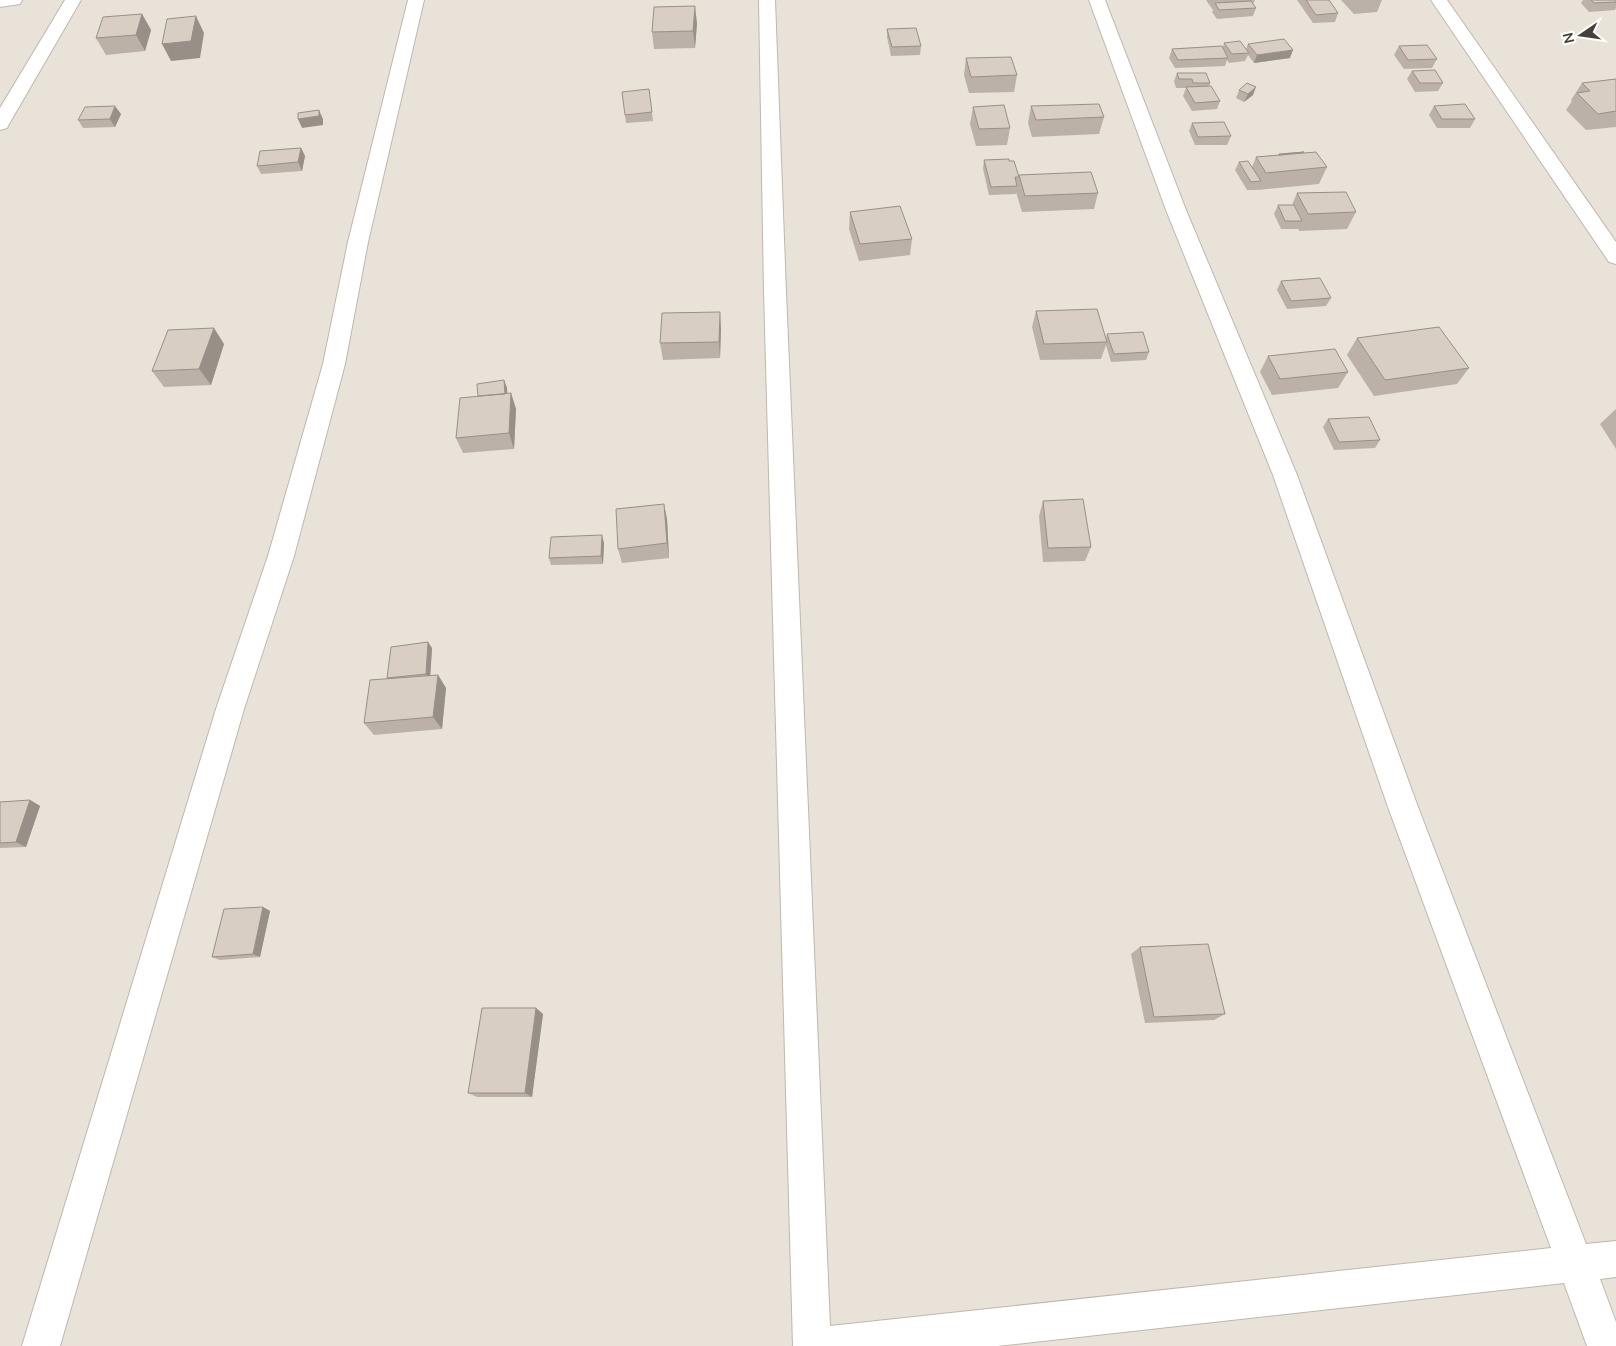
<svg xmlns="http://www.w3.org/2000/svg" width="1616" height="1346" font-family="'Nunito Sans',sans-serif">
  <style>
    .residential { fill: #e8e2d8 }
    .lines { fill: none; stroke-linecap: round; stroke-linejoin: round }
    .minor-casing { stroke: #c0b7ad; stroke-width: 2 }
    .minor { fill: #fff; fill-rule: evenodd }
    .wall { fill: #bbb1a8 }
    .shaded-wall { fill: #989088 }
    .building { fill: #d9cec3; stroke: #989088 }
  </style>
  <rect width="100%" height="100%" fill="#f4f0ea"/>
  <path class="residential" d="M0,0H1616V1346H0Z"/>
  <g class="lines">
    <g class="minor-casing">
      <path id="minor" d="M0,0H22L20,4L0,7Z
        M65,0H81L9,124L7,128L0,130V108Z
        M408,0H424L368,242L345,364L294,556L244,709L60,1346H22L216,709L268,556L323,364L348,242Z
        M759,0H775L786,292L830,1326L1551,1248L1388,807L1273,475L1166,210L1089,0H1105L1186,210L1297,475L1418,807L1586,1244L1616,1241V1277L1600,1279L1616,1322V1346H1587L1564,1283L997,1346H793L764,292Z
        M1431,0H1447L1616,242V264L1609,262Z"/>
    </g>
    <use href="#minor" class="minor"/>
  </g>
  <path class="wall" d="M1206,0H1255L1253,4L1256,8L1253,16L1217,19L1212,12L1213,10Z
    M1297,0H1329L1338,13L1335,22L1313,23Z
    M1341,0H1382L1377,12L1354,14Z
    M1583,0H1616V8L1615,10L1589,12L1581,3Z
    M142,14L151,30L145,51L106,55L96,38Z
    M697,23L695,48L654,49L652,32Z
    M887,29L921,46L920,55L891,56L887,37Z
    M1224,43L1246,49L1248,44L1290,58L1254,63L1248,55L1245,61L1229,63L1227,60L1225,66L1175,68L1169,58L1172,49L1223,47Z
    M1399,46L1437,59L1432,68L1404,69L1394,55Z
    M966,58L1017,75L1014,92L969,93L964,75Z
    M1412,71L1443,83L1438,91L1415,92L1407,79Z
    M1177,73L1210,83L1209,86L1220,101L1217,109L1192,111L1183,96L1186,88H1176L1174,81Z
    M1616,79V127L1586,130L1566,110L1572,101L1571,100L1582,83Z
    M649,89L653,121L626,123L625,115Z
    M1239,90L1253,95L1244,102L1236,98Z
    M1031,106L1104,117L1099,134L1032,137L1028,123Z
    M1434,106L1475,119L1470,128H1437L1429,115Z
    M973,107L1010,128L1007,145L976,146L970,124Z
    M121,114L115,127L83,128L78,120Z
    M1192,123L1231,136L1227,145H1195L1189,131Z
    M301,148L305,156L302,171L261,174L257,166Z
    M1279,154L1327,167L1319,184L1258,190V189L1257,190H1247L1235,170L1239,162L1252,167L1256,157L1278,155Z
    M984,160L1009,161L1019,177L1017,185L1019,175L1098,193L1094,209L1022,212L1016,192V194L989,195L983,169Z
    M1297,193L1356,212L1347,229L1299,231L1298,228V229H1281L1274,214L1278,205H1292Z
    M850,212L912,239L910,255L859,261L849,229Z
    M1281,281L1331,298L1326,306L1287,309L1277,290Z
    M1036,311L1106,339L1107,334L1149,352L1146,360L1111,362L1106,345L1101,359L1040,360L1032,327Z
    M721,328L720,358L663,360L660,343Z
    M1357,338L1469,368L1457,384L1374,396L1347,355Z
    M224,344L211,385L164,387L152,371Z
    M1268,356L1348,372L1338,388L1272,395L1260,372Z
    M504,380L507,388V394L511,393L516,409L514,449L463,453L456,438Z
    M1616,409V449L1600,424Z
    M1328,419L1380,440L1375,448L1334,450L1323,427Z
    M1043,501L1091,547L1085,561L1043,562L1039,516Z
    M667,519L669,558L622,563L618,549Z
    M604,543L603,564L551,565L549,558Z
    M432,648L430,676L438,675L446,688L442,729L374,735L364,723L387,679V678Z
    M30,800L40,806L26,847L0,848V802Z
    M263,907L270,911L260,957L220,960L212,957Z
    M1140,947L1225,1014L1214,1020L1145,1023L1131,954Z
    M536,1008L543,1014L532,1097H477L468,1093Z"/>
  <path class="shaded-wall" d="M695,6L697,23L695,48L693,31Z
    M142,14L151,30L145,51L136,35Z
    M196,16L204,33L200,58L171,61L162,44Z
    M1293,50L1290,58L1254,63L1257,55Z
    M1256,87L1253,95L1244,102L1248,94Z
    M115,106L121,114L115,127L110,119Z
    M319,110L323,119V125L302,128L298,119Z
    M301,148L305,156L302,171L298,162Z
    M720,312L721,328L720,358L719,342Z
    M214,328L224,344L211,385L199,369Z
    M504,380L507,388L508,405L505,397Z
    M511,393L516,409L514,449L509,433Z
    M664,504L667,519L669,558L667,543Z
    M602,535L604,543L603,564L601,556Z
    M428,642L432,648L430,680L426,674Z
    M438,675L446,688L442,729L433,717Z
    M30,800L40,806L26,847L16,842Z
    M263,907L270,911L260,957L253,954Z
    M536,1008L543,1014L532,1097L525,1093Z"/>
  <path class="building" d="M1306,0H1329L1338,13L1316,15Z
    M1591,0H1616V2L1594,3Z
    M1251,1L1256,8L1219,10L1215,3Z
    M695,6L693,31L652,32L654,7Z
    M142,14L136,35L96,38L103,17Z
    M196,16L191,41L162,44L167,19Z
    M916,28L921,46L892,47L887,29Z
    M1284,39L1293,50L1257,55L1248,44Z
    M1240,41L1249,53L1232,54L1224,43Z
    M1427,45L1437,59L1408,60L1399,46Z
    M1222,46L1228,58L1178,60L1172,49Z
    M1011,57L1017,75L971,77L966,58Z
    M1435,70L1443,83H1420L1412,71Z
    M1177,73H1206L1210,83H1193L1192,79H1179Z
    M1616,79V111L1598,114L1577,93L1590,91L1582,83Z
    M1247,83L1256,87L1248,94L1239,90Z
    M1211,86L1220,101L1195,103L1186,87Z
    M649,89L652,112L625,115L622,92Z
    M1099,104L1104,117L1036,120L1031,106Z
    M1465,104L1475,119H1442L1434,106Z
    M1004,105L1010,128L979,129L973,107Z
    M115,106L110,119L78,120L85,107Z
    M319,110V116L298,119V113Z
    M1224,122L1231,136L1198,137L1192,123Z
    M301,148L298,162L257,166L260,151Z
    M1304,152L1279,155V154Z
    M1316,152L1327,167L1266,173L1256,157Z
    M1009,159V161H1014L1019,177H1015L1017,186L991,187L984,160Z
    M1248,161L1261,181L1251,182L1239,162Z
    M1091,172L1098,193L1025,196L1019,175Z
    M1346,192L1356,212L1308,214L1297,193Z
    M1278,205H1294L1302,221H1285Z
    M900,206L912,239L860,244L850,212Z
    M1320,278L1331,298L1291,301L1281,281Z
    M1097,309L1107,342L1044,344L1036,311Z
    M720,312L719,342L660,343L662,313Z
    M1439,327L1469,368L1385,380L1357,338Z
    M214,328L199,369L152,371L168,330Z
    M1143,332L1149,352L1114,354L1107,334Z
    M1335,349L1348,372L1280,379L1268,356Z
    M504,380L505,394L478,396L477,384Z
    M511,393L509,433L456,438L460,398Z
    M1369,417L1380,440L1339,442L1328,419Z
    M1083,499L1091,547L1048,548L1043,501Z
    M664,504L667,543L618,549L616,509Z
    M602,535L601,556L549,558L551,537Z
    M428,642L426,674L387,678L391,647Z
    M438,675L433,717L364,723L370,680Z
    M30,800L16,842L0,843V802Z
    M263,907L253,954L212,957L224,909Z
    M1208,944L1225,1014L1154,1017L1140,947Z
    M482,1008H536L525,1093H468Z"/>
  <g transform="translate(1581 35) rotate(257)" stroke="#ffffff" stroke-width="4" paint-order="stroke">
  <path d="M0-4L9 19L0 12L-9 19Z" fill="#484038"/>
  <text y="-8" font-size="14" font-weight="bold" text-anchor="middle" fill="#484038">N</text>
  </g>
</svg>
